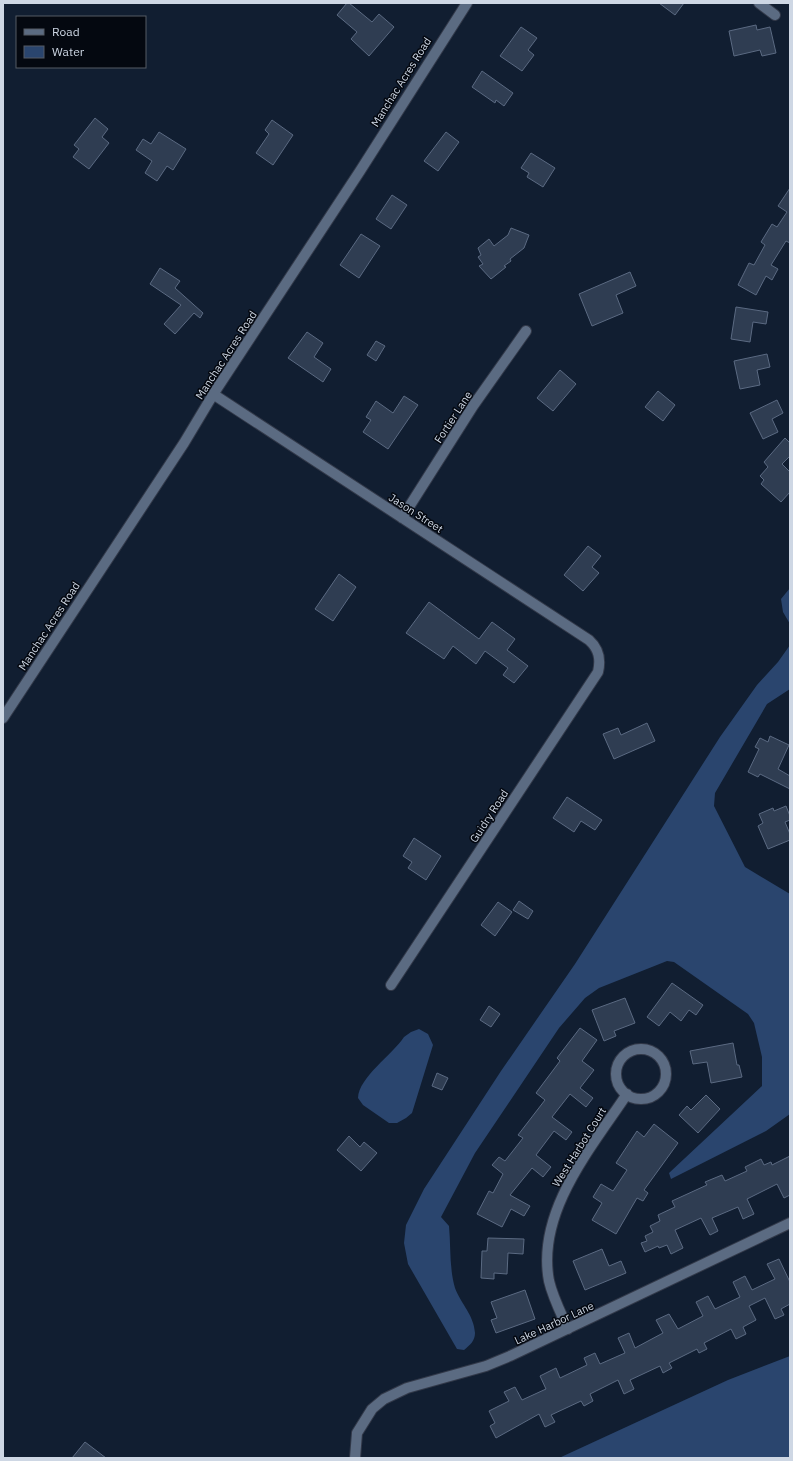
<svg xmlns="http://www.w3.org/2000/svg" width="793" height="1461" font-family="'IBM Plex Sans',sans-serif">
  <style>
    .water { fill: #2a456e }
    .building { fill: #2f3d52; stroke: #5b6a82 }
    .lines { fill: none; stroke-linecap: round; stroke-linejoin: round }
    .street-casing { stroke: #323949; stroke-width: 12 }
    .street { stroke: #5b6b82; stroke-width: 10 }
    .labels { text-anchor: middle; stroke-width: 3; stroke-linejoin: round; paint-order: stroke }
    .street-label { font-size: 11px; fill: #ced7e4; stroke: #040810 }
  </style>
  <rect width="100%" height="100%" fill="#111e31"/>
  <path class="water" d="M790,588V624L783,612L781,599Z
    M790,645V689L767,704L715,793L714,806L745,867L790,894V1114L766,1131L671,1179L669,1173L762,1086V1057L754,1023L748,1014L674,962L667,961L599,988L585,998L559,1028L475,1153L441,1217L449,1226C451,1247 449,1267 455,1288C461,1304 474,1315 475,1333C475,1341 470,1345 464,1350L457,1349L408,1264L404,1243L406,1225L424,1189L501,1071L575,964L720,737L757,685L778,662Z
    M419,1029L428,1034L433,1045L412,1113L406,1118L397,1123H389L363,1105L358,1098C359,1077 392,1055 404,1037L411,1032Z
    M790,1356V1455L788,1458H559L728,1380Z"/>
  <path class="building" d="M347,3H349L372,22L379,14L394,27L369,56L351,39L357,32L337,15Z
    M659,3H684L675,15Z
    M756,25L757,30L770,27L776,53L762,56L760,50L734,56L729,31Z
    M521,27L537,38L528,50L534,55L522,71L500,56Z
    M482,71L513,93L504,106L496,100L495,103L472,87Z
    M95,118L108,129L102,137L109,143L89,169L73,157L79,149L74,145Z
    M272,120L293,135L273,165L256,153L269,134L265,130Z
    M159,132L186,149L173,170L167,166L157,181L145,173L152,161L136,150L143,139L151,144Z
    M446,132L459,142L438,171L424,161Z
    M531,153L555,168L543,187L527,177L529,173L521,168Z
    M790,188V243L786,241L771,265L778,269L772,280L766,276L756,295L738,285L749,263L754,265L765,245L761,242L772,224L777,227L787,212L778,206Z
    M392,195L407,205L391,229L376,219Z
    M511,228L529,235L524,248L510,259L511,261L504,266L506,267L491,279L479,266L483,264L478,257L481,255L478,248L489,239L494,246L508,235Z
    M361,234L380,246L359,278L340,265Z
    M160,268L180,281L175,288L203,313L200,318L194,313L175,334L164,324L181,305L150,284Z
    M630,272L636,286L616,295L623,313L592,326L579,294Z
    M736,307L768,312L766,324L753,322L750,342L731,339Z
    M307,332L323,343L314,357L331,369L323,382L288,358Z
    M376,341L385,346L376,361L367,355Z
    M767,354L770,367L757,370L760,385L740,389L734,361Z
    M560,370L576,384L553,411L537,398Z
    M658,391L675,405L663,421L645,407Z
    M404,396L418,405L388,449L363,432L371,420L366,417L376,401L393,413Z
    M777,400L783,413L772,419L778,432L763,439L750,413Z
    M785,438L790,443V456L782,464L790,472V492L781,502L761,484L764,480L760,476L768,467L764,462Z
    M588,546L601,556L592,567L599,573L583,591L564,575Z
    M339,574L356,587L333,621L315,609Z
    M429,602L479,639L492,622L515,639L507,650L528,666L514,683L503,675L508,668L485,651L476,664L453,646L444,659L406,633Z
    M647,723L655,741L614,759L603,734L618,728L621,735Z
    M770,736L789,745L778,769L790,776V789L760,774L758,777L748,772L759,749L755,747L760,738L768,742Z
    M567,797L602,820L595,830L581,821L574,832L553,818Z
    M786,806L790,816V820L785,822L790,834V840L768,849L758,826L763,823L759,814L773,808L774,811Z
    M414,838L441,856L426,880L408,868L412,862L403,856Z
    M519,901L533,911L528,919L513,910Z
    M498,902L512,912L495,936L481,925Z
    M672,983L703,1005L696,1015L689,1010L681,1021L670,1012L659,1026L647,1017Z
    M625,998L635,1023L614,1031L616,1036L604,1041L592,1010Z
    M489,1006L500,1014L491,1027L480,1020Z
    M580,1028L597,1040L582,1061L594,1070L580,1088L593,1098L586,1107L570,1094L552,1117L572,1132L566,1140L554,1131L536,1155L551,1167L543,1177L532,1168L510,1195L530,1206L524,1216L511,1209L502,1227L477,1214L489,1191L493,1193L503,1174L492,1165L499,1157L505,1161L523,1138L518,1135L545,1100L536,1093L560,1061L557,1058Z
    M733,1043L737,1065H739L742,1077L711,1083L707,1062L693,1064L690,1051Z
    M437,1073L448,1078L442,1090L432,1086Z
    M706,1095L720,1109L698,1133L679,1115L687,1106L691,1110Z
    M654,1124L678,1143L644,1190L648,1193L643,1201L637,1198L616,1234L592,1220L602,1203L593,1197L601,1184L613,1191L627,1170L616,1163L637,1131L644,1137Z
    M349,1136L360,1147L364,1142L377,1153L361,1171L337,1150Z
    M790,1156V1195L784,1198L777,1184L747,1199L754,1214L743,1219L738,1207L712,1218L718,1231L710,1235L701,1218L675,1230L683,1248L671,1254L667,1245L659,1248L658,1246L645,1252L641,1243L647,1241L645,1236L653,1232L650,1226L660,1221L658,1215L675,1207L672,1201L707,1185L705,1182L722,1175L725,1181L747,1171L745,1167L761,1159L764,1165L771,1162L772,1165Z
    M488,1238L524,1239L523,1254L508,1253L507,1274L494,1273V1279L481,1278L482,1251H487Z
    M602,1249L609,1266L621,1261L626,1273L585,1290L573,1261Z
    M779,1259L790,1282V1304L781,1309L784,1315L775,1319L765,1298L749,1306L756,1320L743,1327L746,1334L736,1339L731,1329L704,1343L707,1349L699,1353L697,1349L669,1363L672,1368L663,1373L660,1366L630,1380L634,1389L624,1394L618,1380L590,1394L593,1401L584,1406L581,1401L551,1415L555,1422L545,1427L539,1414L496,1438L490,1426L495,1423L489,1411L509,1401L504,1392L515,1387L522,1400L546,1389L540,1376L556,1368L560,1378L587,1365L584,1358L595,1353L600,1364L625,1353L618,1338L629,1333L635,1348L663,1333L656,1320L669,1314L678,1329L703,1316L696,1302L708,1296L715,1309L740,1297L733,1282L745,1276L752,1290L775,1279L767,1264Z
    M525,1290L535,1319L496,1333L491,1320L497,1318L491,1302Z
    M85,1442L106,1458H72Z"/>
  <g class="lines">
    <g class="street-casing">
      <path id="street" d="M759,3L775,15
        M214,393L216,396L589,640C599,649 601,659 598,672L391,985
        M402,518L473,406L526,331
        M3,718L184,443L214,393L360,171L467,3
        M616 1074a25 25 0 1 1 50 0a25 25 0 1 1-50 0Z
        M568,1329C561,1313 553,1298 549,1281C536,1212 591,1148 627,1094
        M355,1458L357,1433L372,1409L384,1399L407,1388L486,1366L510,1356L790,1223"/>
    </g>
    <use href="#street" class="street"/>
  </g>
  <g class="labels">
    <g class="street-label">
      <text transform="translate(401 82) rotate(-58)" y="4">Manchac Acres Road</text>
      <text transform="translate(226 355) rotate(-57)" y="4">Manchac Acres Road</text>
      <text transform="translate(453 417) rotate(-57)" y="4">Fortier Lane</text>
      <text transform="translate(416 513) rotate(33)" y="4">Jason Street</text>
      <text transform="translate(49 626) rotate(-57)" y="4">Manchac Acres Road</text>
      <text transform="translate(489 816) rotate(-57)" y="4">Guidry Road</text>
      <text transform="translate(579 1147) rotate(-58)" y="4">West Harbot Court</text>
      <text transform="translate(554 1323) rotate(-25)" y="4">Lake Harbor Lane</text>
    </g>
  </g>
  <rect width="793" height="1461" fill="none" stroke="#ced7e4" stroke-width="8"/>
  <rect x="16" y="16" width="130" height="52" fill="#040810" stroke="#555b65"/>
  <rect x="24" y="29" width="20" height="6" fill="#5b6b82" stroke="#555b65"/>
  <text x="52" y="36" font-size="12" fill="#ced7e4">Road</text>
  <rect x="24" y="46" width="20" height="12" fill="#2a456e" stroke="#555b65"/>
  <text x="52" y="56" font-size="12" fill="#ced7e4">Water</text>
</svg>
